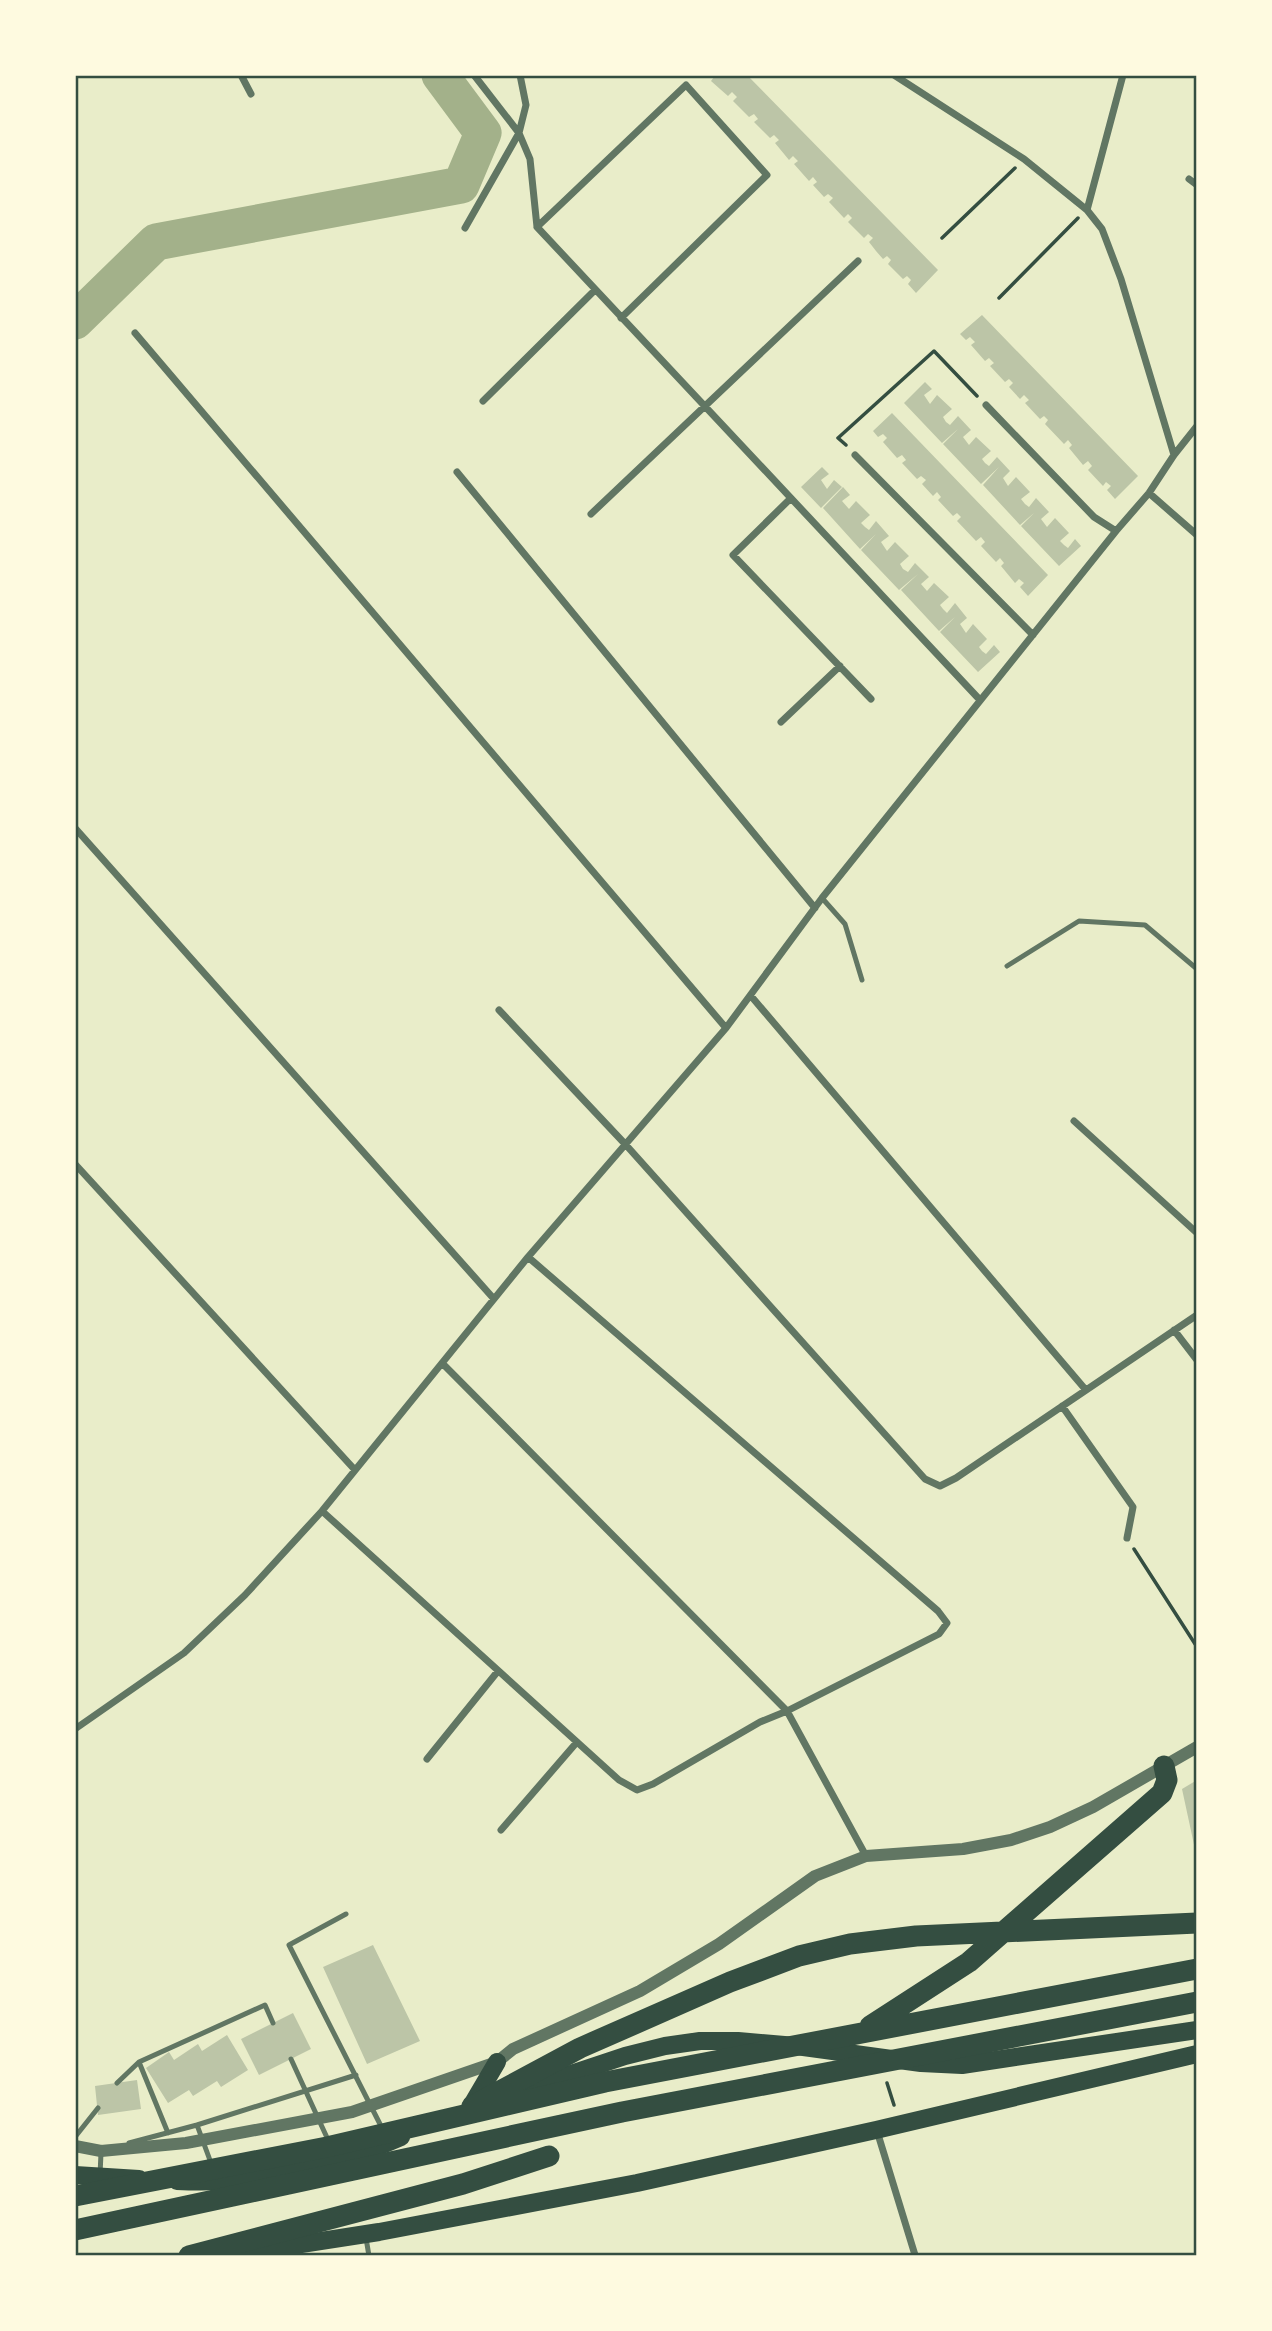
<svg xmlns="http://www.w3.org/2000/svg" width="1272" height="2331" font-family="Barlow,sans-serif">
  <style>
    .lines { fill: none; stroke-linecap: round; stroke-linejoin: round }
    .river { stroke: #a3b18a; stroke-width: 37 }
    .building { fill: #bcc5a7 }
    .path { stroke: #344e41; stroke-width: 3.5 }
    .service { stroke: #617663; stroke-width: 5 }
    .minor { stroke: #617663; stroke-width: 7 }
    .tertiary { stroke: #617663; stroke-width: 12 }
    .primary { stroke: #344e41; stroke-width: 18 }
    .motorway { stroke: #344e41; stroke-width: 21 }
    .neatline { fill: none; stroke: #344e41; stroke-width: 2.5 }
  </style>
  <rect width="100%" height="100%" fill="#e9edc9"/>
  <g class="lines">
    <path class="river" d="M75,321L156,242L461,185L483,133L440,75"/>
  </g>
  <path class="building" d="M712,75H747L938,270L916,293L908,284L911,280L907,276L903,279L888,264L891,260L887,256L883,259L876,251L869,242L873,238L868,234L864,238L848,222L852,218L848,214L844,218L829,202L833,198L828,194L824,197L813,185L817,182L813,177L809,181L794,164L798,161L793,156L789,160L775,143L779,140L774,135L770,138L754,122L758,119L754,114L749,117L733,101L737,97L732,92L728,96L720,89L711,81L714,77Z
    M982,315L1138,476L1115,499L1107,490L1111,486L1106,482L1103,486L1088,470L1092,466L1088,461L1083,465L1069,448L1072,445L1068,440L1064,444L1045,424L1048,420L1044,416L1040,419L1025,403L1029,400L1024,395L1020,399L1009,387L1013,383L1009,379L1005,382L990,366L994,363L989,358L985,361L971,345L975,342L970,337L966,340L960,334Z
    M925,382L932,389L924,395L930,404L937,395L952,409L943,417L946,422L950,425L958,416L971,430L963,437L969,445L976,437L991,451L982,459L985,463L989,466L997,457L1010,471L1003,478L1008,486L1016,477L1030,492L1021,499L1025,504L1029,507L1036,498L1049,512L1041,519L1047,527L1055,518L1069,533L1060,541L1064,545L1068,548L1075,539L1081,546L1059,566L1021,526L1034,513L1020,525L983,485L999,467L981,484L943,444L958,429L942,443L904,403Z
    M892,413L1048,575L1028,596L1020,587L1024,583L1019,579L1015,583L1001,566L1004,563L1000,558L996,562L981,546L985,542L981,537L976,541L957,521L961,517L957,513L953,516L938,500L941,497L937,492L933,496L922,484L926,480L921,476L917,479L902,463L906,460L902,455L897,458L883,442L887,438L883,434L878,437L873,431Z
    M822,467L829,474L821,480L827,489L834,480L842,487L821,508L801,487Z
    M843,487L850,495L842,501L849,509L856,501L870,515L861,523L865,527L869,530L876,521L889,536L881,542L887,551L895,542L909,556L900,564L903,569L908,572L915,563L929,577L921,584L927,591L934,583L949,597L940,605L943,609L947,613L955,603L967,618L960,624L966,633L973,624L987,639L979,647L982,651L986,654L994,645L1000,652L978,672L940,632L955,617L939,631L901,590L918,574L899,590L861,550L876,534L860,549L823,508Z
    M1197,1780V1854H1196L1182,1789Z
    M373,1945L420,2041L367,2064L323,1967Z
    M293,2013L311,2049L259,2075L241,2039Z
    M227,2035L248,2070L221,2087L217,2081L193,2096L189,2090L168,2103L146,2068L169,2052L174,2060L198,2044L202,2051Z
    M137,2080L141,2109L98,2115L95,2086Z"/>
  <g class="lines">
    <path class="path" d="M942,238L1015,168
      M999,298L1078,218
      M846,445L838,438L934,351L977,396
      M1134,1549L1197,1647
      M887,2083L894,2105"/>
    <path class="service" d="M822,898L845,924L862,980
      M1007,966L1079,921L1145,925L1197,969
      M346,1914L289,1945L383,2130
      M291,2059L329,2142
      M139,2062L168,2133
      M117,2083L139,2062L265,2005L273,2023
      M75,2137L98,2108
      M129,2143L197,2125
      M211,2163L197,2125L356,2075
      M100,2175L101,2153
      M366,2238L369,2256"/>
    <path class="minor" d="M241,75L251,94
      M474,75L519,133L530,159L537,227L980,700
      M894,75L1024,159L1087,210L1102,229L1121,279L1174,455
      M1189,179L1197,185
      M1087,210L1123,75
      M537,227L686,85L767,175L621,318
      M465,228L519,133L526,105L520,75
      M135,333L726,1028
      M483,401L595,290
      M986,405L1094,517L1116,531
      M855,455L1033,635
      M457,472L815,908
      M1149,493L1197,535
      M790,499L733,555L871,699
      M591,514L858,261
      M781,722L840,666
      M75,828L494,1299
      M751,996L1085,1389
      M499,1010L626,1145L925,1479L940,1486L956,1478L1197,1315
      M1074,1121L1197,1233
      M75,1164L355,1470
      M1174,1330L1197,1360
      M442,1363L787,1711L866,1856
      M1062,1406L1133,1507L1127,1538
      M322,1511L619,1780L637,1790L653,1784L760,1722L787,1711L939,1634L947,1623L938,1611L528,1257
      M75,1729L184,1653L245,1595L322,1511L528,1257L726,1028L822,898L1116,531L1149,493L1174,455L1197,426
      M427,1759L498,1671
      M501,1830L577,1742
      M877,2131L915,2255"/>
    <path class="tertiary" d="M75,2146L101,2151L186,2143L352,2112L497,2062L513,2049L640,1991L719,1944L815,1876L866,1856L963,1849L1011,1840L1050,1827L1093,1807L1197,1747"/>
    <path class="primary" d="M502,2097L625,2056L665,2046L700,2041H738L796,2046L921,2063L962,2065L1197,2030
      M470,2108L497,2062
      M75,2175L139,2179
      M177,2181C257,2185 328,2169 401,2137
      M225,2256L379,2232L637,2183L876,2130L1197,2054"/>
    <path class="motorway" d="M870,2026L969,1962L1162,1793L1167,1780L1164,1766
      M472,2106L580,2048L730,1982L799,1956L850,1944L916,1936L1197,1923
      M75,2196L327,2147L605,2082L1197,1969
      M75,2230L622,2112L1197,2002
      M189,2256L463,2184L549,2156"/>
  </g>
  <rect width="1272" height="2331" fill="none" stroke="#fefae0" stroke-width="154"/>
  <rect x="77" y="77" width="1118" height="2177" class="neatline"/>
</svg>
